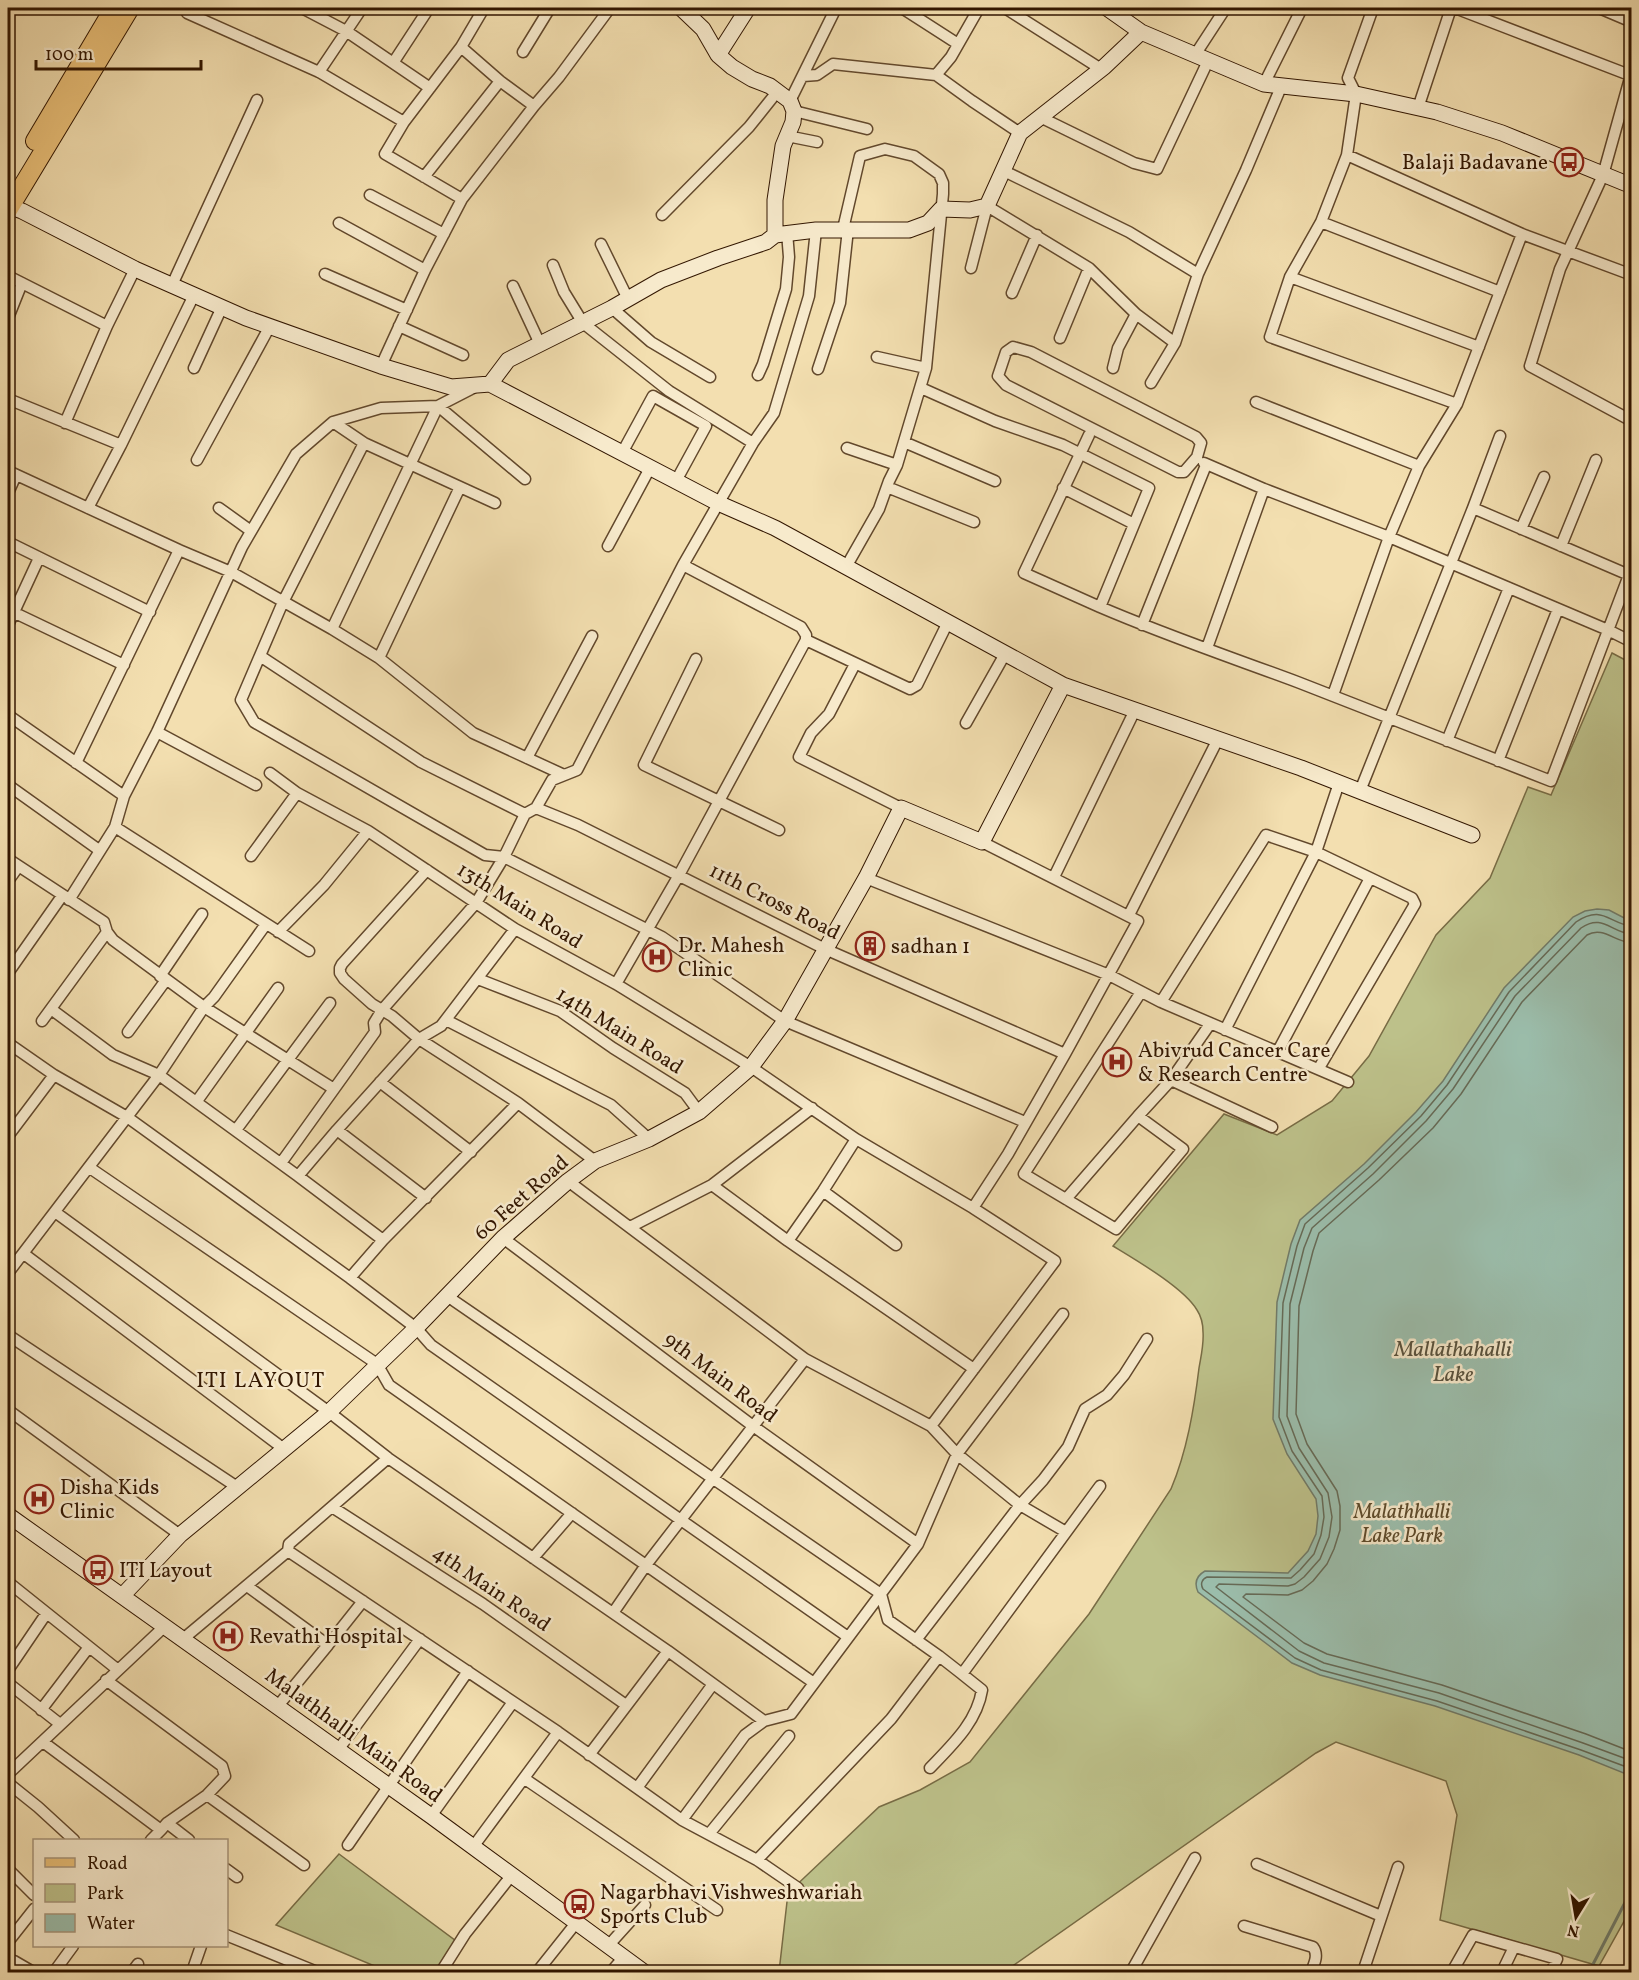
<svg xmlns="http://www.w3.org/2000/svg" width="1639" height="1980" font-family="Vollkorn,serif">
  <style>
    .green { fill: #bdc18a; stroke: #786c45; stroke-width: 1.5 }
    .water { fill: #9bbdab; stroke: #717a67; stroke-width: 1.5 }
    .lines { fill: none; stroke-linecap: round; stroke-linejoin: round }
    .shore { stroke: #666a56; stroke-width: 1.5 }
    .stream { stroke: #717a67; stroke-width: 3 }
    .street-casing { stroke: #62482c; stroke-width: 13 }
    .secondary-casing { stroke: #321600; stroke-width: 17 }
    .primary-casing { stroke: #321600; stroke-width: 20 }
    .street { stroke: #f7eacc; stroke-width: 10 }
    .secondary { stroke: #f7eacc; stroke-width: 15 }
    .primary { stroke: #eac078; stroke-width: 18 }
    .labels { text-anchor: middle; stroke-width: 5; stroke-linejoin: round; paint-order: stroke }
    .poi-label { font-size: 21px; fill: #321600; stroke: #f7eacc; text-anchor: start }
    .street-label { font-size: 21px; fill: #321600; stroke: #f7eacc }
    .park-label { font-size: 21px; font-style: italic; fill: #5c4929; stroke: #f7eacc }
    .water-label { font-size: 22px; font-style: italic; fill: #57503c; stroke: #f7eacc }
    .neighbourhood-label { font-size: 22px; letter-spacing: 1.5px; fill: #321600; stroke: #f7eacc }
  </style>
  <rect width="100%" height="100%" fill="#f3dfb0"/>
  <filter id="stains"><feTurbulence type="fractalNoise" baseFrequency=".00333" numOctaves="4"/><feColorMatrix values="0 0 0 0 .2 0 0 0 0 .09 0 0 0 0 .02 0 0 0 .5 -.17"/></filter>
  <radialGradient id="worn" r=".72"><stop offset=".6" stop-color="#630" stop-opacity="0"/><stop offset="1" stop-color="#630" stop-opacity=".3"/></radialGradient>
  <path class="green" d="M1612,653L1631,663L1632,1907L1599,1966L1440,1920L1457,1815L1446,1781L1336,1742L1316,1753L1004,1972H779L788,1893L879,1807L920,1790L970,1762L1089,1614L1171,1489C1187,1451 1194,1409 1199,1368C1201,1356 1204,1344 1203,1332C1203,1324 1201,1316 1197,1310C1184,1288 1136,1260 1113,1246L1224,1114L1277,1135L1332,1101L1369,1056L1436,935L1490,878L1528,787L1551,795Z
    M339,1854L456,1941L435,1972H389L276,1925Z"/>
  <path class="water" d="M1597,909L1609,910L1632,922L1631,1776L1579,1755L1435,1706L1320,1675L1292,1663L1198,1592C1194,1583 1196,1576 1205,1571L1288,1573L1308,1551L1316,1534L1318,1516L1316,1499L1287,1454L1273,1419L1277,1302L1291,1244L1300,1220L1364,1164L1416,1112L1443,1081L1504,988L1573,917L1585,911Z"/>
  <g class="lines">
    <path class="shore" d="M1632,926C1609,924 1603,904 1576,922L1509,992L1447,1085L1421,1116L1368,1168L1305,1224L1297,1246L1283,1303L1279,1417L1292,1451L1322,1496L1324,1517L1321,1535L1314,1554L1300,1570L1291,1578L1207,1577C1202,1579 1200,1584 1203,1589L1295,1658L1321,1670L1437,1701L1581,1750L1632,1769
      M1632,934C1611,933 1603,913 1581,928L1515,996L1453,1089L1426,1121L1373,1174L1312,1228L1304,1248L1290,1304L1287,1416L1299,1448L1328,1493L1332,1517L1329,1537L1320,1559L1304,1577L1295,1584L1288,1586L1219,1584L1216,1587L1299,1651L1324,1663L1439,1693L1583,1743L1632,1761
      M1632,943C1615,942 1603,926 1587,935L1522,1002L1461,1094L1433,1128L1379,1180L1319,1233L1313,1251L1299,1306L1296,1414L1307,1444L1337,1491L1340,1506V1530L1334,1549L1327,1564L1313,1581L1302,1590L1288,1595L1246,1594L1243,1597L1304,1643L1327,1654L1442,1685L1586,1734L1632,1752"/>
    <path class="stream" d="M1589,1972L1632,1889"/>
    <g class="street-casing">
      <path id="street" d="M302,8L346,31L430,88
        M902,8L958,44
        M979,8L951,57L936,75L972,101L1020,133
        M1005,8L1101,69
        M1373,8L1348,78L1356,94L1347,155L1321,222L1290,277L1270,337L1457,404
        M1455,8L1632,76
        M1599,8L1632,22
        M187,13L319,72L404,122
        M461,47L484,8
        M523,52L550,8
        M1195,55L1225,9L1235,8
        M393,63L429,8
        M1632,71L1603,175L1560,269L1530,366L1632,421
        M319,72L362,8
        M803,76L817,75L833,64L936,75
        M1264,84L1302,8
        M790,101L836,8
        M1418,108L1451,8
        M794,111L867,129
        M1040,117L1134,163L1157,169L1208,61
        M787,136L817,142
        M1347,155L1522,234L1632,275
        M1002,170L1129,232L1198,274
        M424,177L500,81
        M370,195L444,234
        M462,199L385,154L404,122L461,47L500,81L534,106
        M662,215L749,127L777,92
        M1321,222L1500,292
        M339,223L425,270
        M843,229L860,156L885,149L914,156L939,174L943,183V194L926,368L897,465L889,481L879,509L846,567
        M601,244L628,299
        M553,265L564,292L583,323L669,391L753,443
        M971,268L987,206L1089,268L1136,314L1175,343
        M325,274L407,310
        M8,276L107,326
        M1290,277L1479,347
        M172,285L257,100
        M513,286L540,344
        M1012,293L1037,235
        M612,308L651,342L710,377
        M8,318L22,283
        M399,326L463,355
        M1060,338L1089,268
        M1013,347L1031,352L1196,437L1201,443L1197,457L1184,472H1178L1006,385L998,376L1006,352Z
        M877,357L926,368
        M381,366L425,270L462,199L534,106L559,77L610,8
        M194,368L222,307
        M1113,368L1118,348L1136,314
        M818,369L840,303L848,229
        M758,375L763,364L786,289L789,257L787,232
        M1151,383L1175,343L1198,274L1246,170L1281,87
        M921,388L995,421L1063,445L1149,488L1100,607C1165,635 1233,658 1300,683C1384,715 1467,749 1551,781L1629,575L1473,508
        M8,399L121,445
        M1256,402L1419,466
        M333,422L364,443
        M65,423L107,326L135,269
        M1089,435L1024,573L1100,607
        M904,442L995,481
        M847,448L897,465
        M622,453L653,396L706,426L676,481
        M197,460L270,326
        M1204,463L1264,489L1389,537L1608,630L1632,642
        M8,471L179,550L231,572L332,629L379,658L473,733L564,775
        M887,487L974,522
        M1063,488L1134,524
        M8,493L16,475
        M495,503L364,443L283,602L241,700L254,722L485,855L504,857L662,937L785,1021L1025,1122
        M88,508L121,445L194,295
        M219,508L251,531
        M1521,529L1544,477
        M8,542L150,612
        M608,546L650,468
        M1561,546L1596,460
        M13,612L124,665
        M8,625L39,558
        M1142,625L1206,465
        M332,629L438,406L525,479
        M806,640L910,689L917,685L948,622
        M1207,648L1264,489
        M260,656L421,762L525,814
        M379,658L460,487
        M696,659L644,765L779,830
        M855,664L829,714L811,733L799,757L901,808
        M1333,695L1389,537L1419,466L1457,404L1522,234
        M8,715L124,796
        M966,723L1005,654
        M157,732L256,785
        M1447,741L1509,588
        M527,758L592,636
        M1498,761L1558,609
        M76,763L179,550
        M270,773L297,793L368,831L515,929L616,984L751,1067L856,1139L973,1208L1055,1261L931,1426
        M8,785L99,850
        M1360,791L1473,508L1500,436
        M536,808L578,825L825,949L1065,1054
        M115,827L309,951
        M251,856L297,793
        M8,859L104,922L107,932L113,940L204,1007L334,1089
        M427,870L342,964L340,968V973L344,979L372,1004L392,1016L419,1039L518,1103L595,1161
        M1054,877L1135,710
        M866,878L1109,975L1161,1002L1348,1082
        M8,881L18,867
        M69,900L115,827L124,796L157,732L242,547L296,454L333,422L381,408L438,406L473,388
        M1129,915L1218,739
        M278,932L324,885L368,831
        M8,973L62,896
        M160,976L202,914
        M478,979L560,1011L613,1048L685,1093L699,1112
        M616,984L679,875L806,640V635L801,627L683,565
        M1161,1002L1266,835L1316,852L1412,898L1415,904L1319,1068
        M51,1009L113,1055L159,1075L204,1007L214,997L266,924
        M446,1020L611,1105L649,1139
        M42,1021L107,932
        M1225,1030L1316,852L1339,783
        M128,1032L166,980
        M8,1043L54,1075
        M1278,1051L1370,878
        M1171,1080L1272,1127
        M380,1082L471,1152
        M197,1101L278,988
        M1138,1116L1183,1149L1116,1229L1024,1174L1141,992
        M236,1130L330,1003
        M337,1130L426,1198
        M8,1136L54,1075L127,1117L159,1075L298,1176L337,1130L419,1039L441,1026L515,929
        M281,1163L375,1032L374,1023L382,1010L476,903L504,857L525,814L536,808L552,780L577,770L683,565L753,443L774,413L809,296L816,230
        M90,1168L377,1364L389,1385L814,1683
        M298,1176L383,1240
        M568,1181L805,1359L931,1426L957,1454L1020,1505L1066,1532
        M712,1185L788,1241L974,1369
        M823,1191L896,1245
        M1066,1199L1138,1116L1171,1080L1210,1024
        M973,1208L1008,1154L1065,1054L1138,921L982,842
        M55,1212L329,1412L388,1458L668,1651L764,1721
        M630,1227L712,1185L812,1108
        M503,1238L753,1426L918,1544
        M788,1241L823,1191L856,1139
        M24,1254L284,1449
        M8,1273L127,1117L350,1278L416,1328L431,1345L848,1637
        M350,1278L383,1240L518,1103
        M447,1296L881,1594L888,1620L939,1656L891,1719L757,1860L682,1820
        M8,1335L237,1487
        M8,1410L180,1535
        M388,1458L289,1544L288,1551L558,1732L682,1820L745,1735L764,1721L791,1714L918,1544L957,1454L1063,1314
        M332,1507L483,1604L626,1705
        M533,1558L572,1513
        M8,1582L118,1670
        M247,1586L328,1645L363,1601
        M613,1613L646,1565L805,1359
        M183,1639L288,1551
        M916,1640L1020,1505L1043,1480L1068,1447L1085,1409L1107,1395L1124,1375L1147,1339
        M939,1656L962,1674L1100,1486
        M8,1670L46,1614
        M106,1680L222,1766L225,1776L207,1795L167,1823L161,1830
        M8,1683L60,1724
        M277,1707L328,1645
        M41,1710L89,1647
        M43,1742L161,1830L151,1840
        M338,1750L420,1639
        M589,1755L668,1651
        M930,1768C952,1745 977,1722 982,1690L962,1674
        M8,1774L165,1626
        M525,1779L717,1910
        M8,1783L38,1807L74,1840
        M637,1788L713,1684
        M207,1795L304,1865
        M431,1816L513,1702
        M167,1823L189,1840
        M709,1834L789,1736
        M348,1845L468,1671
        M473,1847L558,1732
        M757,1860L798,1888
        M1257,1864L1381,1916
        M8,1869L34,1895
        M226,1869L237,1877
        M1244,1926L1313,1947C1319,1955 1314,1964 1311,1972
        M226,1935L317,1972
        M8,1942L34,1909
        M608,1946L645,1905
        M8,1969L14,1961L33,1972
        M54,1972L73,1946
        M132,1972L138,1964
        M192,1972L201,1946
        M441,1972L465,1934L511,1876
        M537,1972L576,1923
        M611,1972L623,1958
        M1131,1972L1195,1858
        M1363,1972L1398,1867
        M1452,1972L1473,1935L1557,1959L1551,1972
        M1502,1972L1514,1947"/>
    </g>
    <g class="secondary-casing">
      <path id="secondary" d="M681,8L703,29L718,55L748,8
        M1107,8L1141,32L1264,84L1356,94L1437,112L1502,133L1632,186
        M718,55L732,67L752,79L770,86L790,101L794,111L793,122L783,146L775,200V235
        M8,206L22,211L135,269L246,318L381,366L451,387L490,384L718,503L775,528L1063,685L1301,768L1472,835
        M490,384L508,360L612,308L661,280L718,258L766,242L775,235L816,230H909L928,223L941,209L970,210L987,206L1020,133L1104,67L1141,32
        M8,1515L431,1816L644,1972
        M122,1596L180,1535L329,1412L416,1328L503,1238L568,1181L595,1161L649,1139L699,1112L751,1067L785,1021L866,878L901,808L982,842L1063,685"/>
    </g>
    <g class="primary-casing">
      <path id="primary" d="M35,141L114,8
        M8,210L130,8"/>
    </g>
    <use href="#street" class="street"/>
    <use href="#secondary" class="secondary"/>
    <use href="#primary" class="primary"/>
  </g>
  <defs>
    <g id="bus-ring" transform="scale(1.5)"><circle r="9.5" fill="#f7eacc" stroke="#8f2418" stroke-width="1.5"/><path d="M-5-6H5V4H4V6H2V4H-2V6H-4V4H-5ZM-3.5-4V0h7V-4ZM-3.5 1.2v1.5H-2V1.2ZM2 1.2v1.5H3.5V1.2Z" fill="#8f2418"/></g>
    <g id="building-ring" transform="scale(1.5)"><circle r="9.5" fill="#f7eacc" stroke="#8f2418" stroke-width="1.5"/><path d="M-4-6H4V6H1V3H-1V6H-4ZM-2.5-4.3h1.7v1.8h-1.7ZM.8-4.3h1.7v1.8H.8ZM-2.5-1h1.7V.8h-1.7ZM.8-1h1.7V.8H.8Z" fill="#8f2418"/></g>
    <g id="hospital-ring" transform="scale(1.5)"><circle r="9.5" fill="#f7eacc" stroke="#8f2418" stroke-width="1.5"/><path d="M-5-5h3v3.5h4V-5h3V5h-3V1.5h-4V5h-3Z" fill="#8f2418"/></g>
  </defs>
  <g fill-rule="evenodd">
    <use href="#bus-ring" x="1569" y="162"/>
    <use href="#building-ring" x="870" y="946"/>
    <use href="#hospital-ring" x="657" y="957"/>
    <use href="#hospital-ring" x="1117" y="1062"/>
    <use href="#hospital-ring" x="39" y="1499"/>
    <use href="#bus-ring" x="98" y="1570"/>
    <use href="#hospital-ring" x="228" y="1636"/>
    <use href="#bus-ring" x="579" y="1904"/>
  </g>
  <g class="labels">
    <g class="poi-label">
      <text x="1548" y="169" text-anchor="end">Balaji Badavane</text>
      <text x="678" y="952">Dr. Mahesh<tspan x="678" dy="24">Clinic</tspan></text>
      <text x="891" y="953">sadhan 1</text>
      <text x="1138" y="1057">Abivrud Cancer Care<tspan x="1138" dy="24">&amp; Research Centre</tspan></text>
      <text x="60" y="1494">Disha Kids<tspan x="60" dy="24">Clinic</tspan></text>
      <text x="119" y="1577">ITI Layout</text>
      <text x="249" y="1643">Revathi Hospital</text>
      <text x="600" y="1899">Nagarbhavi Vishweshwariah<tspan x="600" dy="24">Sports Club</tspan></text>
    </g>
    <g class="street-label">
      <text transform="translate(775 901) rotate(27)" y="7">11th Cross Road</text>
      <text transform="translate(520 905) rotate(32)" y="7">13th Main Road</text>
      <text transform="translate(620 1030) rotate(32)" y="7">14th Main Road</text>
      <text transform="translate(521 1197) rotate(-41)" y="7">60 Feet Road</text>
      <text transform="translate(721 1377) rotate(37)" y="7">9th Main Road</text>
      <text transform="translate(492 1588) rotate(34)" y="7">4th Main Road</text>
      <text transform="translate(354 1735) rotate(36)" y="7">Malathhalli Main Road</text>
    </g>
    <g class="park-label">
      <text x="1402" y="1518">Malathhalli<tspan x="1402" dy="24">Lake Park</tspan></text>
    </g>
    <g class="water-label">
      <text x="1453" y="1356">Mallathahalli<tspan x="1453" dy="25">Lake</tspan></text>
    </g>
    <g class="neighbourhood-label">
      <text x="261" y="1387">ITI LAYOUT</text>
    </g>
  </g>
  <rect width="1639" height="1980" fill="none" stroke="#f3dfb0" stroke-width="30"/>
  <rect x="9" y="9" width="1621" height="1962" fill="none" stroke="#321600" stroke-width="3"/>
  <rect x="15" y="15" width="1609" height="1950" fill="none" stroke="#321600" stroke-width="1.5"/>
  <rect x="33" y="1839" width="195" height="108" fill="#f7eacc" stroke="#a8957a" stroke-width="1.5"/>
  <rect x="45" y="1858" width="30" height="9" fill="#eac078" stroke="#a8957a" stroke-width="1.5"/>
  <text x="87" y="1869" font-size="18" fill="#321600">Road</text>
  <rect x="45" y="1884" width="30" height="18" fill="#bdc18a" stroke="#a8957a" stroke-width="1.5"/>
  <text x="87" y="1899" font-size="18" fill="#321600">Park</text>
  <rect x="45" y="1914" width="30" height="18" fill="#9bbdab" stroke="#a8957a" stroke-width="1.5"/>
  <text x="87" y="1929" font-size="18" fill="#321600">Water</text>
  <g transform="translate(1576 1917) rotate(191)" stroke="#f7eacc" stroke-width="4.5" paint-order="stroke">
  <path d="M0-4.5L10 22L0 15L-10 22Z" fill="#321600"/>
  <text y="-9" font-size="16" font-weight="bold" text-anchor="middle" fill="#321600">N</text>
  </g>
  <path d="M36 60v9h165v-9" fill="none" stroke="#321600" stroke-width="3"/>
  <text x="45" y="60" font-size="18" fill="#321600" stroke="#f7eacc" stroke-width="4.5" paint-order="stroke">100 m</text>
  <rect width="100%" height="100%" filter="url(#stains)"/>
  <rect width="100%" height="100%" fill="url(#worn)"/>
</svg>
